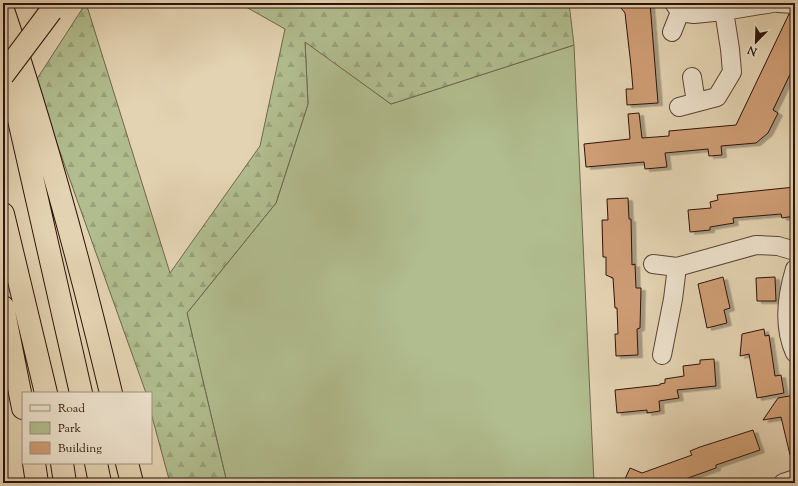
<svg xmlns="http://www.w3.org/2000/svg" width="798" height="486" font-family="'Sorts Mill Goudy',serif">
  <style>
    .green { fill: #b1bd8f; stroke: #6f684c }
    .forest { fill: url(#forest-firs); stroke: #6f684c }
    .building { fill: #d09e76; stroke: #2d1309; filter: url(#shadow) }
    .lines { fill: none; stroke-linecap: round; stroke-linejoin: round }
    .minor-casing { stroke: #5b4333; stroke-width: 20 }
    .motorway-casing { stroke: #2d1309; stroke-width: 24 }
    .minor { stroke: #ede2cd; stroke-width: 18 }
    .motorway { stroke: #e4d3b2; stroke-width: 22 }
    .primary-bridge-casing { stroke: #2d1309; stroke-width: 24; stroke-linecap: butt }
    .primary-bridge { stroke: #e4d3b2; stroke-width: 22 }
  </style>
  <defs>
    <pattern id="forest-firs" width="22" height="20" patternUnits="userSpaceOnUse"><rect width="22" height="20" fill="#b1bd8f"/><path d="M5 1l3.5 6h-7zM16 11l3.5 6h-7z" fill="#99a27a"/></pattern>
    <filter id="shadow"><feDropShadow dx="4.5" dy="2.5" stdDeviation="0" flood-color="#0004"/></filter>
  </defs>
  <rect width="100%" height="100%" fill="#e4d3b2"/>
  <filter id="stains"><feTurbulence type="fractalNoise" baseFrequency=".005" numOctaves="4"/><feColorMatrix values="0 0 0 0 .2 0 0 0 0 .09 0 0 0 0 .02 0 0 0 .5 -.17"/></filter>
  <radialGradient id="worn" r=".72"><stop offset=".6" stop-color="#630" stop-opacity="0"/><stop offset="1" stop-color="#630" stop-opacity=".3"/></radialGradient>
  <path class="green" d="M305,41L391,104L574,45L594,483H227L187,313L276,203L308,104Z"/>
  <path class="forest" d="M86,3L170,273L260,146L285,29L239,3H569L574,45L391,104L305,42L308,104L276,203L187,313L227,483H170L151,413V393H146L35,82Z"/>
  <path class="building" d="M617,3H650L658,103L627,105L626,89H633L631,66L625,13Z
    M789,14H795V64L773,110L778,113L768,133L756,143L721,146L722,155L709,156L708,149L665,153L667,167L645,169L644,162L586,167L584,144L630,139L628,114L639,113L642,138L669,136V131L736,125Z
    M795,187V216L782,218L781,214L733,218L734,223L710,227V230L690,232L688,210L711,208L710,202L718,200L717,195Z
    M628,198L629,219H631L632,265L635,264L636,288H641L640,328L637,329L638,355L616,356L615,334H618L617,308H615L613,278L606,275V257H603L602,220H608L607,199Z
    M723,277L730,308L724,310L727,323L707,328L698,284Z
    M775,277L776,301H757L756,278Z
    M764,329L765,336L769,335L775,376L781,375L784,393L757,398L749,354L740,356L742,334Z
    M714,359L716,386L677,390L679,398L659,401L660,411L647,413V410L617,413L615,390L660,385V384L665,383V379L684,376L683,366L700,364V360Z
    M795,395V454L790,455L781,417L763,420L778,398Z
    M753,430L760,450L716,465V468L674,483H619V481L625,479L630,468L642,473L692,455L690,451L700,447Z"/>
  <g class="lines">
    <g class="minor-casing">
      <path id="minor" d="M778,3L795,4
        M680,12L694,14L724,11
        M672,32L680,12L674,3
        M692,77L696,102
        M679,107L717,97L732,72L730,49L724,11L773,3
        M653,264L677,267L756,245L778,246L795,251
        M795,269C787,295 783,327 795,353
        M662,355L673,299L677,267
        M783,483L795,479"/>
    </g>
    <g class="motorway-casing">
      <path id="motorway" d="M3,10C46,136 80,264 111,393
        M3,70L17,111L81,393
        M3,214L46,393
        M3,307L23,408
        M34,463L37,483
        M62,463L65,483
        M96,463L100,483
        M127,463L132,483"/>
    </g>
    <use href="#minor" class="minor"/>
    <use href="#motorway" class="motorway"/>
    <g class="primary-bridge-casing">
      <path id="primary-bridge" d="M3,75L51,11"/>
    </g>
    <use href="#primary-bridge" class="primary-bridge"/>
  </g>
  <rect width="798" height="486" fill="none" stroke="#e4d3b2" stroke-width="16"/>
  <rect x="4" y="4" width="790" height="478" fill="none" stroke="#2d1309" stroke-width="2"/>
  <rect x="8" y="8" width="782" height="470" fill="none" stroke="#2d1309"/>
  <rect x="22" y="392" width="130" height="72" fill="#ede2cd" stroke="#a08f7f"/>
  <rect x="30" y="405" width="20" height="6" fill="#ede2cd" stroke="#a08f7f"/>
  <text x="58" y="412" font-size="12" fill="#2d1309">Road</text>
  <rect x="30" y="422" width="20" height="12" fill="#b1bd8f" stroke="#a08f7f"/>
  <text x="58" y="432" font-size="12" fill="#2d1309">Park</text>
  <rect x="30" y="442" width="20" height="12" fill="#d09e76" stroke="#a08f7f"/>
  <text x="58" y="452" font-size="12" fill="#2d1309">Building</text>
  <g transform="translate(756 42) rotate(203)" stroke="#ede2cd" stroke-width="3" paint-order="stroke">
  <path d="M0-3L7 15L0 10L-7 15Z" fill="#2d1309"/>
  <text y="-6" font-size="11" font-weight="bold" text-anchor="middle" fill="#2d1309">N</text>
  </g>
  <rect width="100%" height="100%" filter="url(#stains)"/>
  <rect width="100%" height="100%" fill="url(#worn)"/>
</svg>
